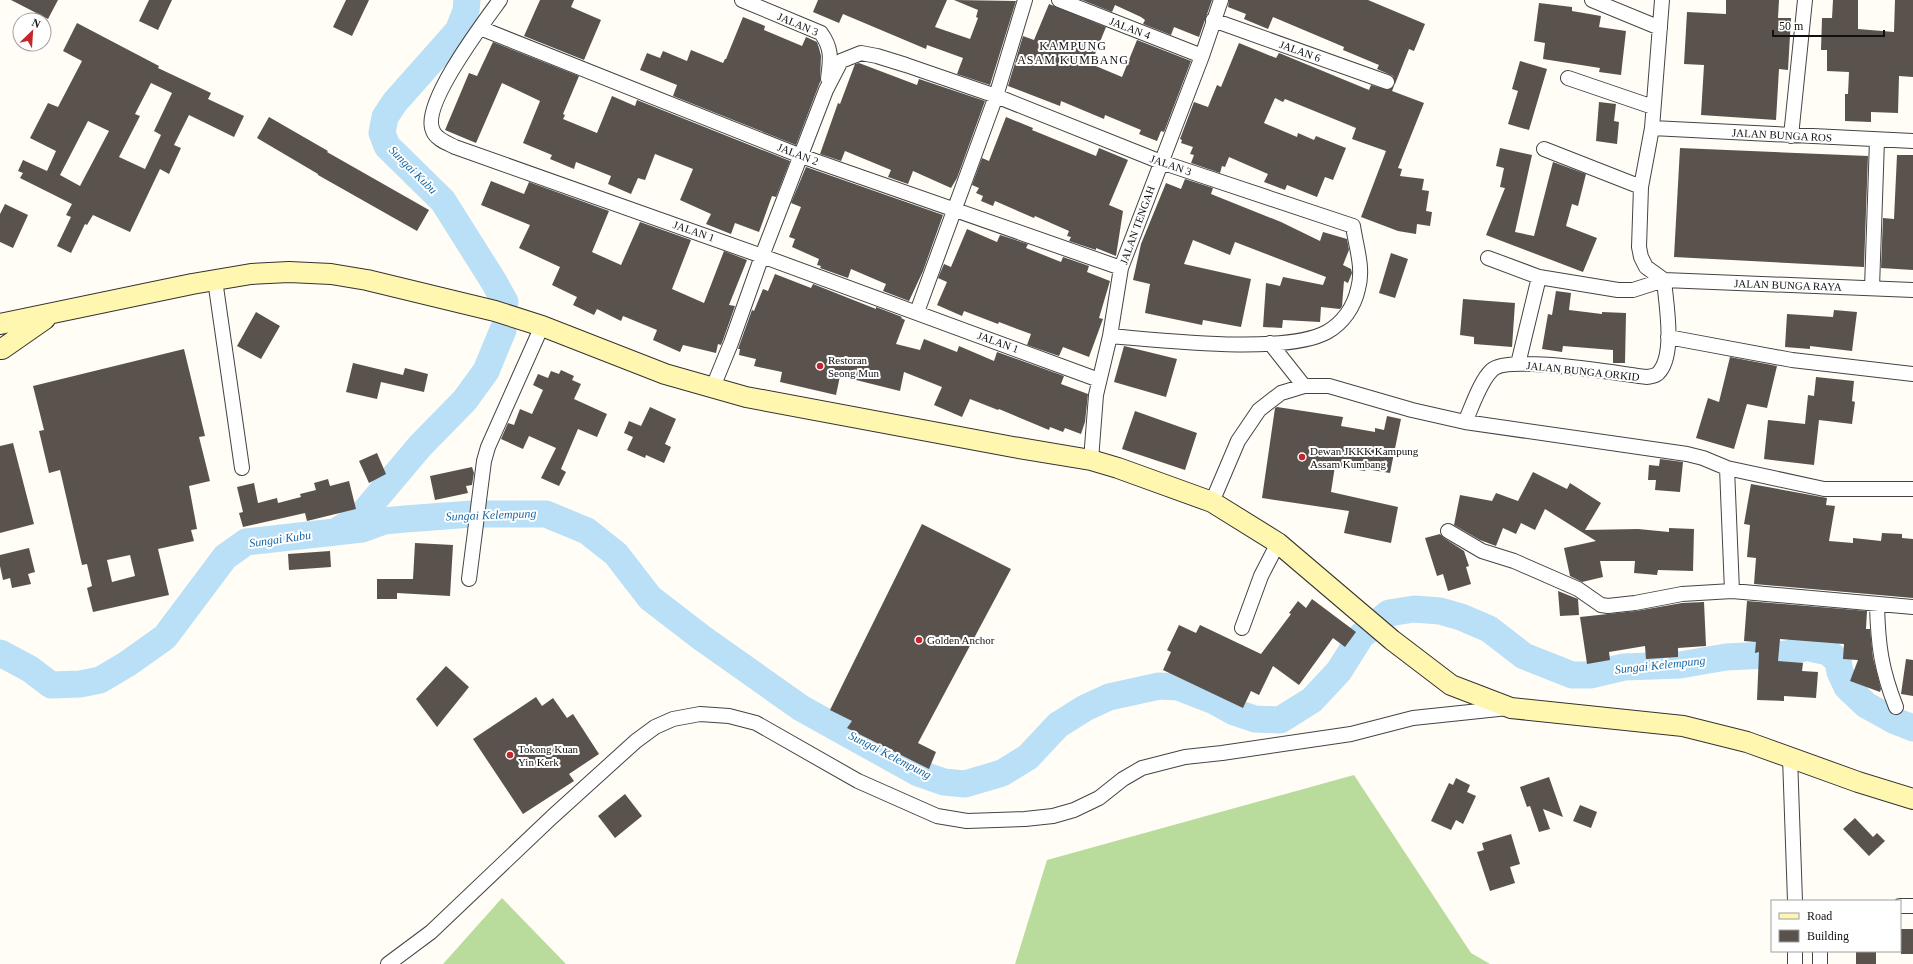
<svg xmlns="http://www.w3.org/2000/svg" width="1913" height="964" font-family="Georgia,serif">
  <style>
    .forest { fill: #b9dc9c }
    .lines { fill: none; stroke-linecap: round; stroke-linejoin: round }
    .river { stroke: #b9e0f7; stroke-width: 27 }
    .building { fill: #5a524d; fill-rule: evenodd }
    .street-casing { stroke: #444; stroke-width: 16 }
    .secondary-casing { stroke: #333; stroke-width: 22 }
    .street { stroke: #fff; stroke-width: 14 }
    .secondary { stroke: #fff6b0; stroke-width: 20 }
    .poi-dot { fill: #c4262e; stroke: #fff; stroke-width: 1.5 }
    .labels { text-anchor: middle; stroke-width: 4; stroke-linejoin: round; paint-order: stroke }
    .street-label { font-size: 11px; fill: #111; stroke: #fff }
    .poi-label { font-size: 11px; fill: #111; stroke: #fff; text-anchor: start }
    .neighbourhood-label { font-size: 12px; letter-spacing: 1px; fill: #111; stroke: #fff }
    .water-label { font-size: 12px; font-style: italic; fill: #1768a6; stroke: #fff }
  </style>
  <rect width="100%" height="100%" fill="#fffdf5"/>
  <path class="forest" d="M1354,775L1471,953L1490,964H1015L1047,860Z
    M502,898L566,964H443Z"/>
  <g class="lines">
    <path class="river" d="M467,0L466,11L458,31L395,102L385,117L382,133L387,146L443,201L494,282L505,302
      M335,532L362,529L384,521L405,519L472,514H546L587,531L616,554L650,598L702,638L801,708L918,773L944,782L965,784L1002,773L1028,757L1058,725L1085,708L1109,697L1159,686L1178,687L1214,701L1234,712L1255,719L1280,720L1312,700L1339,671L1361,636L1389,613L1414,609L1440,611L1461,617L1489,629L1524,656L1572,675H1590L1624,667L1680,665L1726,657L1788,654L1805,647L1828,652L1838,661L1840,672L1847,687L1866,705L1895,721L1913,728
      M0,653L30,669L51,685L80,684L100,680L127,664L165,637L225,557L246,542L335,532L361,516L420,446L465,400L486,371L503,330"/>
  </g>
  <path class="building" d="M11,0H58L48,19Z
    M149,0H172L158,30L139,21Z
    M346,0H369L352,36L333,27Z
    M540,0H574L571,7L601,20L584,60L524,36Z
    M818,0H947L935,27L970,39L978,18L976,17L978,10L954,0L1016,1L990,85L957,74L963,58L927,45L926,49L843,14L839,23L813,12Z
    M1082,0H1212L1199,37L1174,27L1171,35L1143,24L1145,20L1141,17L1115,5L1112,12Z
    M1229,0H1368L1425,24L1414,51L1409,49L1395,84L1393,76L1377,69L1379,65L1343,50L1344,47L1273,17L1268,29L1244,19L1246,14L1228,7Z
    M1726,0H1779L1778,18H1791L1788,70L1779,69L1776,120L1701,115L1704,65L1684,64L1687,12L1726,14Z
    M1833,0H1858V29L1894,32L1895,0H1913V77L1899,76L1898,113L1871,112V122L1845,121V94H1848L1849,72L1827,71V50H1821L1822,18H1832Z
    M1539,3L1572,7V11L1601,16L1599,27L1626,31L1621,75L1599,72L1600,68L1543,59L1545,43L1534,41Z
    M1049,4L1106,27L1091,64L1122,77L1137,40L1191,61L1164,132L1161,131L1157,141L1139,134L1141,130L1105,115L1104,119L1061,101L1060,106L1008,86L1023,36L1034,40Z
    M743,17L765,26L764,30L802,46L806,37L817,42L819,48L821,56L820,82L796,145L673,96L677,85L640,70L647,53L660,58L663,51L687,61L691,50L723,63L725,59H726Z
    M77,23L159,66L158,68L211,93L208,99L244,116L234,137L189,115L174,145L181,148L169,174L160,169L130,232L93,215L87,225L85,224L71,253L57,246L71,217L66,215L72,204L20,178L23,173L18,171L23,160L47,171L56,151L30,138L48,103L58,107L82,61L63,51ZM151,83L172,93L154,131L161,135L145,169L119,157L140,116L135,114ZM88,121L109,131L80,186L60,175Z
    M493,42L579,76L563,114L565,115L563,119L597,133L612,96L635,106L637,100L790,161L776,197L772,196L759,232L735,223L731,234L706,224L711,214L680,200L693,169L655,154L645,180L638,178L631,194L608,184L611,176L576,162L574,169L550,159L552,155L523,143L540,101L502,83L476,143L445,130L469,73L477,76Z
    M1239,43L1276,58L1279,53L1369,90L1371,85L1388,90L1394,86L1392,91L1424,103L1398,168L1402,169L1400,176L1424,179L1422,190L1429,191L1426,211L1432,212L1430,226L1417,224L1416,234L1398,231L1361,217L1386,151L1352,139L1356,128L1285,99L1283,102L1275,98L1264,123L1297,137L1298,133L1314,140L1316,136L1346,148L1333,180L1325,177L1317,197L1287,185L1285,190L1264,182L1268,174L1229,157L1225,167L1222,166L1220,173L1191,163L1194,155L1190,154L1193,147L1181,143L1182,140L1180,139L1194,102L1208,107L1217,85L1221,87Z
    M1520,61L1547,69L1529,130L1508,124L1518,91L1512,89Z
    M859,63L917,85L919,79L985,101L957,178L951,188L913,171L908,184L888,177L891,170L845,151L841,161L820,154L838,103L840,104L855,64Z
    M1599,102L1616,104L1614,121L1619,122L1617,144L1596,141Z
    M269,117L328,151L327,152L429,210L417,231L318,175V174L257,138Z
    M1006,117L1033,128L1032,130L1096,156L1099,148L1128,160L1109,205L1123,211L1116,256L1096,248V250L1069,241L1071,237L1067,236L1069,231L1035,216L1034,218L995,201L993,206L981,201L983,196L976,193L979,188L972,185L982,158L989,161Z
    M1500,148L1532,155L1515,232L1534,236L1553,162L1586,174L1578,206L1572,204L1566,226L1597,238L1583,272L1486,235L1505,188L1500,187L1504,168L1496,166Z
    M1680,148L1868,156L1864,267L1674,257Z
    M1897,155H1913V270L1881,268L1883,218L1894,219Z
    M806,167L943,215L923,271L909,301L883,291L886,284L851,269L848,278L820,268L821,266L817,265L819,259L792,247L795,239L789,237L801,207L791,203Z
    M1185,179L1213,188L1211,194L1281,222L1320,241L1323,232L1347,239L1349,250L1343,265L1351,269L1352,273L1348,283L1344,281L1342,306L1340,309L1321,307L1320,322L1283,320L1282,328L1263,327L1266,283L1280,286L1283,277L1323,285L1326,277L1235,242L1230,255L1193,240L1184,264L1251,279L1241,327L1203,320L1202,325L1145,313L1150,284L1133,280L1141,244L1166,183L1181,189Z
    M491,181L524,194L529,182L609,211L592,252L621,265L640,222L691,240L672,289L704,303L724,251L747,260L729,305L735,306L723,340L721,345L718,344L716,353L683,345L680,352L653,340L657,330L623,316L621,321L597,309L594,315L573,305L577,297L552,285L560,267L519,248L530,225L481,205Z
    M5,204L28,215L13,248L0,242V214Z
    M967,229L997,242L1000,235L1028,244L1026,248L1061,262L1063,257L1089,266L1087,272L1110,281L1099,318L1103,319L1089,357L1063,347L1059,356L1027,345L1031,334L999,322L998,324L964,311L962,316L937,305L947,282L938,278L944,264L951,267Z
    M1391,253L1408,259L1395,298L1379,293Z
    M775,274L811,288L813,284L876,309V307L902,317L901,318L905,320L896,344L920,350L924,339L957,352L959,346L994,361L997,352L1064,376L1061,384L1088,394L1085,422L1081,434L1065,428L1063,432L1050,427L1049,430L999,409L998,410L970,399L962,417L934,405L942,387L904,372L900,391L840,376L836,395L780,382L782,372L754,366L756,359L739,355L740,349H738L752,310L754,311L763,289L768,291Z
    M1556,291L1571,293L1569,310L1602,314V312L1626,313L1625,363H1613V350L1563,346L1562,352L1542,349L1548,314L1552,315Z
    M1463,299L1515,303L1512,347L1474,344V337L1460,335Z
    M1834,310L1857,312L1852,351L1810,346V349L1785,347L1787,314L1833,317Z
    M256,312L280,326L261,359L237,346Z
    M1124,346L1177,359L1166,397L1114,382Z
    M184,349L205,436L199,437L210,481L189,486L197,529L191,530L194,541L158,549L169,595L93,612L87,588L92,586L87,564L82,565L60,470L49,473L39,431L44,430L33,386ZM130,555L135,576L112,582L107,560Z
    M1730,357L1777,366L1767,408L1747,404L1734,449L1696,438L1708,398L1719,402Z
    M353,363L403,375L405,368L428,374L424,392L381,382L377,399L346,392Z
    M561,370L574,376L572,380L581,384L574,399L607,414L597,437L578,429L561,469L566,472L559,486L541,478L556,448L529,436L523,449L501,439L508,423L514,425L520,409L532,414L543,390L533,385L538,374L548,378L551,371L559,374Z
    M1816,377L1854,381L1852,401L1855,402L1852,424L1819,420L1814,465L1764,459L1768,420L1805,424L1808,395L1814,396Z
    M650,407L676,419L665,444L671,447L664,463L646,455L645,458L627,450L633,437L624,433L629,421L641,426Z
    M1277,407L1343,417L1341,426L1375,432V428L1384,430L1387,416L1401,419L1390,473L1366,469L1365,471L1335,466L1331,492L1398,507L1391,543L1344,533L1349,511L1262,498L1275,408Z
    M1135,411L1197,433L1185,470L1122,449Z
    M13,443L34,524L0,533V446Z
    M377,453L386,474L369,483L359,461Z
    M1660,459L1683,462L1680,492L1655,490L1656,480H1648L1649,465L1659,466Z
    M472,467L474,473L472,485L466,486L468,493L435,500L430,476Z
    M1533,472L1567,489L1570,483L1601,503L1585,530L1638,529L1669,532V528L1694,529L1693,571L1658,570L1657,575L1634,573L1635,561H1600L1603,577L1582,582L1570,576L1564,548L1596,541L1545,509L1535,530L1521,523L1516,534L1503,528L1496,546L1480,540L1454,525L1460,495L1492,501L1496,493L1518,501Z
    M328,479L330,486L349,481L356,509L307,521L305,513L243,527L239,513L243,512L237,487L254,483L258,503L277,498L278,503L301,497L300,494L316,490L314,483Z
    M1751,484L1827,498L1826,505L1835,506L1829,541L1853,543V538L1881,541L1882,533L1902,534V538L1913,539V598L1754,584L1756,558L1747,557L1750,525L1744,524Z
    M922,524L1011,569L918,743L936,752L929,769L847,728L852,721L830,710Z
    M1440,534L1444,538L1464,551L1469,566L1466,567L1471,584L1448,591L1443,574L1437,576L1425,538Z
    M415,543L453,545L450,596L397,593V599H377V579H413Z
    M29,548L35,572L28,574L31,584L12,588L10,578L3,580L0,566V555Z
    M330,551L331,567L289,570L288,554Z
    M1558,591L1578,599L1579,615L1560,616Z
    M1312,599L1356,632L1345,647L1333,638L1299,685L1273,666L1259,695L1251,691L1243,708L1163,670L1171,652L1167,650L1179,625L1196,633L1200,625L1261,654L1291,614L1289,613L1298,601L1306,608Z
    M1747,601L1867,611L1866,629H1870L1873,658L1881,689L1880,692L1850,681L1858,660L1843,659L1844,644L1780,639L1778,661L1803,663L1802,671L1818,672L1816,698L1784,696V701L1757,700L1759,652L1755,653L1756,642L1744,641Z
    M1704,602L1706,646L1678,648V657L1646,659L1645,646L1609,652L1610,660L1587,664L1580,617L1636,611L1682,603Z
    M1906,659L1913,660V696L1901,694Z
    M446,666L469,687L437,727L416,699Z
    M536,697L542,706L553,698L567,718L573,714L599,754L569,774L574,781L523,814L473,739Z
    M1549,777L1563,817L1543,809L1550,829L1539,832L1530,806L1527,807L1520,787Z
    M1456,778L1470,785L1467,792L1476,796L1463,824L1456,820L1451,830L1431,821L1449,783L1453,785Z
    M625,794L642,816L615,838L598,816Z
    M1580,805L1597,812L1591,828L1573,821Z
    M1855,818L1873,837L1877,833L1885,841L1869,856L1843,829Z
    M1511,834L1520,864L1510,867L1515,883L1490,891L1477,852L1484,850L1482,843Z
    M1900,929H1913V954H1901Z
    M1856,951H1876V964H1856Z"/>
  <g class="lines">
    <g class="street-casing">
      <path id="street" d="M500,0C484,22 420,106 433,131C436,139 447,143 455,147L762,256L1099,380
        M742,0L821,33C833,50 830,60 828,79
        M1059,0L1202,56
        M1592,0L1660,28
        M1213,20L1387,82
        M480,28L801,156L1121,268
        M1568,78L1653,107
        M1652,128L1913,141
        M1791,136L1805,0
        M1544,149L1641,187
        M1488,258L1539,277L1618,290H1633L1664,280L1913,290
        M215,280L242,468
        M1872,288L1877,140
        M917,312L996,96L1025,0
        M1668,337L1792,360L1913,374
        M1270,343L1304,386
        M1518,364L1539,277
        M713,387L731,343L762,256L826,90L841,61L861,53L877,56L906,65L996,96L1161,162L1353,226C1356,247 1364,268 1358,289C1354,307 1343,323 1327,332C1285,355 1160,340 1110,336
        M1465,422C1472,407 1480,381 1492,370C1508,354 1620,374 1647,377C1652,376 1657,376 1660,371C1675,352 1666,303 1664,280L1646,267L1641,257L1639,247L1641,187L1652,128L1662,0
        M1091,460L1096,395L1110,336L1121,268L1202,56L1221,0
        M1727,468L1732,591
        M1212,502L1238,441L1259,410L1281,393L1304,386H1329L1412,410L1465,422L1687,454L1703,458L1727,468L1824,489H1913
        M1448,531L1482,551L1514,561L1578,589L1601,605L1608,606L1635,603L1682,594L1732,591L1913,607
        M469,579L484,461L488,447L542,326
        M1877,605C1878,645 1881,669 1896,707
        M1242,628L1261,576L1278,543
        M1790,757L1795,901
        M1900,906H1913
        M1820,951V964
        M388,964L431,932L552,817L636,741L655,727L673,719L700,714L729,716L756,723L858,781L937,816L967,821L1025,819L1053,816L1074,810L1099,798L1123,779L1142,768L1185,757L1222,753L1351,734L1413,718L1508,708
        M1795,964V951"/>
    </g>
    <g class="secondary-casing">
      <path id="secondary" d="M0,324L192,284L251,274L289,272L331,274L367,280L495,311L542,326L665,374L746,397L1013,447L1091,460L1118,468L1212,502L1278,543L1392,640L1451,685L1511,708L1683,726L1747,742L1858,782L1913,799
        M0,349H2L45,319"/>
    </g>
    <use href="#street" class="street"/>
    <use href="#secondary" class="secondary"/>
  </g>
  <g class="poi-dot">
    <circle cx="820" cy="366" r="4"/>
    <circle cx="1302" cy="457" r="4"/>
    <circle cx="919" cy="640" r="4"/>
    <circle cx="510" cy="755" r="4"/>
  </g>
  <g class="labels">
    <g class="street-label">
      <text transform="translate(798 24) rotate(23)" y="4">JALAN 3</text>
      <text transform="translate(1130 28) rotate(21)" y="4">JALAN 4</text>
      <text transform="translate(1300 51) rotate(20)" y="4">JALAN 6</text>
      <text transform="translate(1782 135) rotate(3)" y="4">JALAN BUNGA ROS</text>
      <text transform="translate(798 154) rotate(21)" y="4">JALAN 2</text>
      <text transform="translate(1171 165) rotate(19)" y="4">JALAN 3</text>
      <text transform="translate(1137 225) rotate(-70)" y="4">JALAN TENGAH</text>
      <text transform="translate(694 231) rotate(19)" y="4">JALAN 1</text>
      <text transform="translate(1788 285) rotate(2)" y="4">JALAN BUNGA RAYA</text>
      <text transform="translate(998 342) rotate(20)" y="4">JALAN 1</text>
      <text transform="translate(1583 371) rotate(6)" y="4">JALAN BUNGA ORKID</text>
    </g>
    <g class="poi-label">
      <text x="828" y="364">Restoran<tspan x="828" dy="13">Seong Mun</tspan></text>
      <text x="1310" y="455">Dewan JKKK Kampung<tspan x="1310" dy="13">Assam Kumbang</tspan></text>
      <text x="927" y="644">Golden Anchor</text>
      <text x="518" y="753">Tokong Kuan<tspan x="518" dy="13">Yin Kerk</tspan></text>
    </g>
    <g class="neighbourhood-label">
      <text x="1073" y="50">KAMPUNG<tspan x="1073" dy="14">ASAM KUMBANG</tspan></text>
    </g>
    <g class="water-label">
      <text transform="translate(413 170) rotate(45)" y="4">Sungai Kubu</text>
      <text transform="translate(491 515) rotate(-2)" y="4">Sungai Kelempung</text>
      <text transform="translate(280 539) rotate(-8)" y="4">Sungai Kubu</text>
      <text transform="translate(1660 665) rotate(-6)" y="4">Sungai Kelempung</text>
      <text transform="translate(890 755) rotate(27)" y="4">Sungai Kelempung</text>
    </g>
  </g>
  <rect x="1771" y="900" width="130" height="52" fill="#ffffff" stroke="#a0a0a0"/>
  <rect x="1779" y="913" width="20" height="6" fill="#fff6b0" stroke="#a0a0a0"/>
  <text x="1807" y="920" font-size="12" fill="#111111">Road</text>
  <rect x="1779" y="930" width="20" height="12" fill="#5a524d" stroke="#a0a0a0"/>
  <text x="1807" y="940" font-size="12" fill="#111111">Building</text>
  <g transform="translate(32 32) rotate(25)"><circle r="19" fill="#ffffff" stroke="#a0a0a0"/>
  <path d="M0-3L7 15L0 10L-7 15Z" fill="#c4262e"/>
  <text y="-6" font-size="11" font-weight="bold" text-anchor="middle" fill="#111111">N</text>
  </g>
  <path d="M1773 30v6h111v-6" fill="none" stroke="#111111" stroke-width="2"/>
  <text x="1779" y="30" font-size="12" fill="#111111" stroke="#ffffff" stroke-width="3" paint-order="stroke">50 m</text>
</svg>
